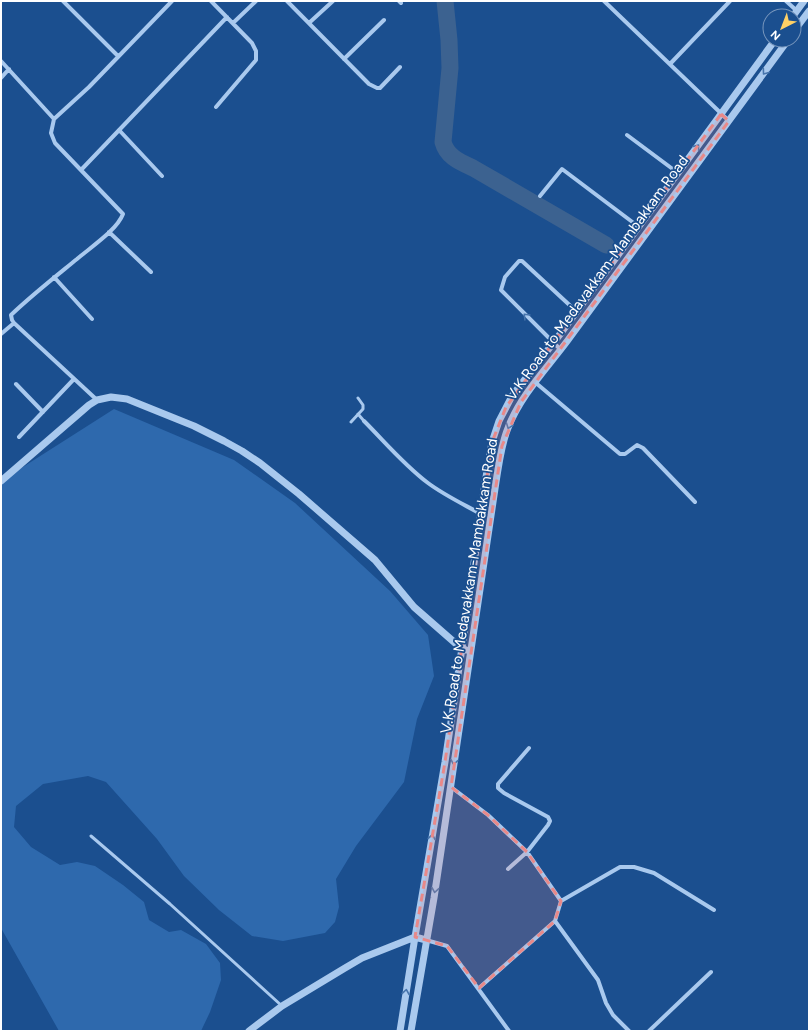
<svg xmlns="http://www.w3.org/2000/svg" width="810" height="1032" font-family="Figtree,sans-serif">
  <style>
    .green { fill: #2e69ad }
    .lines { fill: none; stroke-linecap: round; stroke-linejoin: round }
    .river { stroke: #3c6290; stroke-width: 17 }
    .service { stroke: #a9c9ee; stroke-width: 3 }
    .minor { stroke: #a9c9ee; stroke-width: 4 }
    .tertiary { stroke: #a9c9ee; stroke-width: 7 }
    .oneway { stroke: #4674ac }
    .marked { fill: #e88989; fill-opacity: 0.2; stroke: #e88989; stroke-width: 3; stroke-dasharray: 8 5; stroke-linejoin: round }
    .labels { text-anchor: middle; stroke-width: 3.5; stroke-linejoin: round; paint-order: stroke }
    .street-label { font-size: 15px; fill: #fff; stroke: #1b4f8f }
  </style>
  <rect width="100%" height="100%" fill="#1b4f8f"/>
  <path class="green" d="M114,409L234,460L295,503L390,591L428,635L434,676L417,719L404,782L356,846L336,879L339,907L335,922L325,933L283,941L252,936L219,910L184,876L157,839L106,782L88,776L43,784L16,806L14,827L31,847L60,865L77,862L95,866L123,885L144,902L149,920L169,932L181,930L206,944L220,963L221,980L210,1012L201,1031H59L1,928V481Z"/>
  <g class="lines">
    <path class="river" d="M445,1L449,40L450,68L443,142C447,157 460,162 473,168L606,245"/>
    <path class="service" d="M358,414L364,421
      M351,422L363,409V405L358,398
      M91,836L170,904L282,1006"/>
    <path class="minor" d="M63,1L118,56
      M211,1L252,43L256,51V60L216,107
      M287,1L369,84L377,88H380L400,67
      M399,1L401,3
      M604,1L729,121
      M786,1L797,11
      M233,23L256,1
      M309,23L333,1
      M344,59L384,20
      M1,61L54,119L89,87L172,1
      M670,64L730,1
      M1,78L9,69
      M119,130L162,176
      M627,135L678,173
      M81,170L227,17
      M540,196L562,169L639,227
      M109,232L151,272
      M54,277L92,319
      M14,323L97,400
      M1,334L14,323L12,320L11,315C32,295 55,277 77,259C91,247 117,230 123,214L55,143L51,133L54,119
      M561,350L501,290L505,277L519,261H522L577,312
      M536,383L620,454H625L637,445L643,448L695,502
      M16,384L43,412
      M364,421C385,442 404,465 428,483C444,495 463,504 481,514
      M19,437L74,379
      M451,787L488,815L527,852L561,901L555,921L598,980L606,1003L613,1015L629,1031
      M508,869L527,852L548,825L550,821L548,817L504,793L498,788V784L529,748
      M561,901L620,867H634L654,873L714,910
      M426,940L447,946L509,1031
      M479,988L555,921
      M649,1031L711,972"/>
    <path class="tertiary" d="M793,16L804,1
      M794,31L809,11
      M1,481L89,405L97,400L111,397L127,399L194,426L224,441L242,451L260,463L299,494L375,560L414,607L462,649L466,650
      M249,1031L282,1006L345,968L362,958L415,937L426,940
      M400,1031L415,937L445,762L467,614L485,483L492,442L499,421L512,396L561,333L775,40
      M411,1031L434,898L496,482C499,464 501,445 508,428C520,396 548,367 568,340L788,40"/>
  </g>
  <defs><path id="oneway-chevron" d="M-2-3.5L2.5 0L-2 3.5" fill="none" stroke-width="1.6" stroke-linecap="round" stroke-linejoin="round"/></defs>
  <g class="oneway">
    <use href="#oneway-chevron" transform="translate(765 72) rotate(126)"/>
    <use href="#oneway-chevron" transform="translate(697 147) rotate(-54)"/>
    <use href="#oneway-chevron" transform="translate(526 316) rotate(-135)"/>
    <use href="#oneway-chevron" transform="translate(509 426) rotate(111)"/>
    <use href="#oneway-chevron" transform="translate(454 762) rotate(99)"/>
    <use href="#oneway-chevron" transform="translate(432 837) rotate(-80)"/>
    <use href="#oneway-chevron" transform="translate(435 890) rotate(99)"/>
    <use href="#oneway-chevron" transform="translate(406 992) rotate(-81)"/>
  </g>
  <path class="marked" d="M721,114L729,121L521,402L502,446L451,787L488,815L527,852L561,901L555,921L479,988L447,946L415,937L445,762L492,442L506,407Z"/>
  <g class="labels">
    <g class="street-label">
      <text transform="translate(597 278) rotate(-54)" y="5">V.K Road to Medavakkam-Mambakkam Road</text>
      <text transform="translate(469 586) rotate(-81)" y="5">V.K Road to Medavakkam-Mambakkam Road</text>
    </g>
  </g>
  <rect width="810" height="1032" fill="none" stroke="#ffffff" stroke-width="4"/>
  <g transform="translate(782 28) rotate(222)"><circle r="19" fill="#1b4f8f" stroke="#7695bc"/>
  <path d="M0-3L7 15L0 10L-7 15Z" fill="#ffd166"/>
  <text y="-6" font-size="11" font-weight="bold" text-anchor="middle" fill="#ffffff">N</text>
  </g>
</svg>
